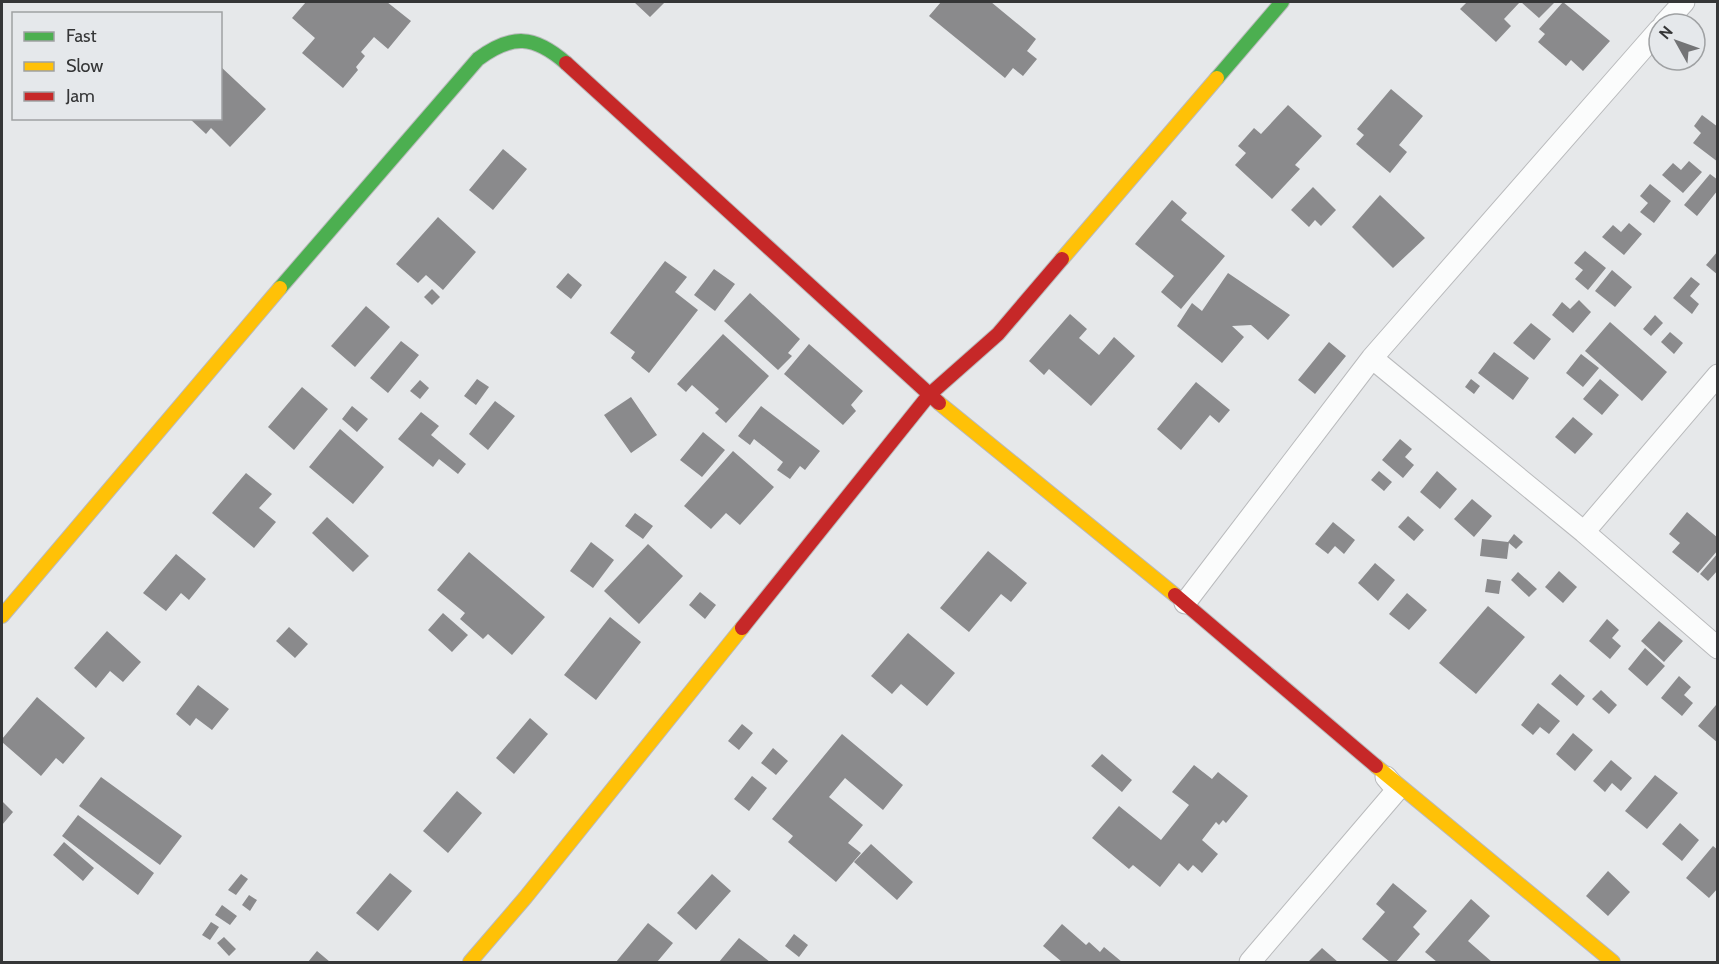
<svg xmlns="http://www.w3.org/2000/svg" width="1719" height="964" font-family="Cabin,sans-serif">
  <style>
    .building { fill: #8a8a8c }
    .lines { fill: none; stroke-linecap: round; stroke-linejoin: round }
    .street-casing { stroke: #b9babc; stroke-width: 23 }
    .fast-casing { stroke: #b9babc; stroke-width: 16 }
    .slow-casing { stroke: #b9babc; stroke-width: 16 }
    .jam-casing { stroke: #b9babc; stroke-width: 16 }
    .street { stroke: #fbfcfc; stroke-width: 21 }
    .fast { stroke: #4caf50; stroke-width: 14 }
    .slow { stroke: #ffc107; stroke-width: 14 }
    .jam { stroke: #c62828; stroke-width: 14 }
  </style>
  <rect width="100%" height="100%" fill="#e6e8ea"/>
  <path class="building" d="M306,2H387L411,21L388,49L374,37L361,52L365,56L356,67L358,70L343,88L302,53L315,38L292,18Z
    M634,2H665L650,17Z
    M941,2H991L1036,39L1027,51L1037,59L1023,76L1013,68L1005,78L929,16Z
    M1467,2H1520L1504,19L1511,26L1496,42L1460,9Z
    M1521,2H1555L1539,18Z
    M1563,2L1610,41L1583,71L1571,60L1566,66L1538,42L1545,34L1539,29Z
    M220,66L266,109L230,147L211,128L206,134L189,118H220Z
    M1391,89L1423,116L1399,145L1407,152L1390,173L1356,144L1364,135L1357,129Z
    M1288,105L1322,136L1295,165L1300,169L1272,199L1235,165L1246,153L1238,146L1254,128L1261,134Z
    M1702,115L1718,127V162L1693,143L1701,133L1694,126Z
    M503,149L527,169L493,210L469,190Z
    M1689,161L1702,172L1683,193L1662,175L1673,163L1681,170Z
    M1710,174L1718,180V190L1697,216L1684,205Z
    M1650,184L1671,201L1654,223L1640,212L1648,203L1640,196Z
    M1313,187L1336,210L1321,226L1315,220L1309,227L1291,210Z
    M1380,195L1425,238L1393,268L1352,227Z
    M1172,200L1187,213L1181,220L1225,256L1181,309L1161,292L1174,276L1135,244Z
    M438,217L476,252L443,290L426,275L418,283L396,264Z
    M1629,223L1642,234L1624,255L1602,237L1613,225L1621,232Z
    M1585,251L1606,268L1588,290L1575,279L1583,270L1574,263Z
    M1718,251V275L1706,265Z
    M665,261L687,277L675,292L698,310L649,373L631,358L635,352L610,333Z
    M714,269L735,284L715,311L694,295Z
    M1612,270L1632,287L1615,307L1595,291Z
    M568,273L582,285L571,299L556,287Z
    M1228,273L1290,315L1268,340L1251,325L1232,326L1244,337L1222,363L1177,326L1192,303L1202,311Z
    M1691,277L1700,284L1690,296L1699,304L1692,314L1673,298Z
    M432,289L440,297L432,305L424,297Z
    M750,293L800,339L788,353L792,356L778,370L724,321Z
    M1579,300L1591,312L1573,333L1552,315L1562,302L1570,309Z
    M366,306L390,327L355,367L331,346Z
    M1070,314L1087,329L1079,338L1099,355L1114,337L1135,356L1091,406L1049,369L1044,375L1029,361Z
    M1655,315L1663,323L1651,336L1643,329Z
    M1610,322L1667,372L1642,401L1585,351Z
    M1531,323L1551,339L1534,360L1513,343Z
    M1670,332L1683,343L1674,354L1661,342Z
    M723,334L769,376L726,423L715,413L719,409L692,385L686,392L677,384Z
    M401,341L419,355L388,393L370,378Z
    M1329,342L1346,356L1315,394L1298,380Z
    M809,344L863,391L851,405L856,411L843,425L784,374Z
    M1494,352L1529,378L1513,400L1478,373Z
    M1581,354L1599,368L1583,387L1566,373Z
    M477,379L489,387L476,405L464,396Z
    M1471,379L1480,386L1474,394L1465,387Z
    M1600,379L1619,395L1602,415L1583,399Z
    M420,380L429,388L420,399L410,391Z
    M1196,382L1230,410L1219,423L1210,415L1181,450L1157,429Z
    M302,387L328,409L294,450L268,427Z
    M631,397L657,435L631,453L604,415Z
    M495,401L515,416L488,450L469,434Z
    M352,406L368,419L357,432L342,419Z
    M761,406L820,451L805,470L800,466L790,479L777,470L783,462L754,439L750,445L738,436Z
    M421,412L439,426L431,435L466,464L458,474L439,459L433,467L398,439Z
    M1573,417L1593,434L1575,454L1555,437Z
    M340,429L384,467L353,504L309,467Z
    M703,432L725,450L702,477L680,460Z
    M1400,439L1412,449L1405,457L1414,465L1403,478L1382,460Z
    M733,451L774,487L740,525L726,513L711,529L684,506Z
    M1379,471L1392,482L1384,491L1371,480Z
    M1437,471L1457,489L1440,509L1420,492Z
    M246,473L272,494L259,508L276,522L254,548L212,513Z
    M1472,499L1492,516L1474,537L1454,519Z
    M1687,512L1718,538V550L1698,573L1672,552L1680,543L1669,534Z
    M635,513L653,526L643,539L625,526Z
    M1408,516L1424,530L1414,541L1398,527Z
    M327,517L369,556L353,572L312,533Z
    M1333,522L1355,540L1344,554L1335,546L1328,554L1315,544Z
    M1514,534L1523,542L1516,549L1509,543L1507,559L1480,556L1482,539L1508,542Z
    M591,542L614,560L593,588L570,571Z
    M648,544L683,576L639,624L604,591Z
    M988,551L1027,583L1011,602L1001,594L969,632L940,608Z
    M469,552L545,617L512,655L488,634L483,639L460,619L465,613L437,590Z
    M1718,553V570L1708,581L1700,574Z
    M176,554L206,579L189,600L181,593L166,611L143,593Z
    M1375,563L1395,580L1378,601L1358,583Z
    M1559,571L1577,587L1563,603L1545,587Z
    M1518,572L1537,589L1529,597L1511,580Z
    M1487,579L1501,581L1499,594L1485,592Z
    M700,592L716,605L705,619L689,605Z
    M1407,593L1427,610L1409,630L1389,614Z
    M1488,606L1525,637L1476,694L1439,663Z
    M443,613L468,635L452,652L428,630Z
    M610,617L641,642L596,700L564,675Z
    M1607,619L1619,630L1612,638L1621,646L1610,659L1589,641Z
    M1659,621L1683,641L1664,662L1641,641Z
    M289,627L308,644L295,658L276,641Z
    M107,631L141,662L123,682L110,671L96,688L74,668Z
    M908,633L955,673L927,706L901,684L892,694L871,676Z
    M1645,648L1665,666L1647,686L1628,669Z
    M1560,674L1585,696L1577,706L1551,684Z
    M1679,676L1691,687L1684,695L1693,703L1682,716L1661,698Z
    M198,685L229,709L212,730L196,718L190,726L176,714Z
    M1601,690L1617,705L1609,714L1592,699Z
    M37,697L85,738L63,764L56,758L41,776L2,742V739Z
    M1538,703L1560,721L1549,734L1540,727L1533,735L1521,725Z
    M1716,705L1718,706V743L1698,726Z
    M530,718L548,734L514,774L496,758Z
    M742,724L753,733L739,750L728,741Z
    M1573,733L1593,750L1575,771L1556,754Z
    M842,734L903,785L883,810L845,778L829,797L863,825L848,843L861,853L836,882L788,842L793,836L772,819Z
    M773,748L788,761L776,775L761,763Z
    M1102,754L1132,780L1122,792L1091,766Z
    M1611,760L1632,778L1621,791L1612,783L1605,792L1593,781Z
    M1194,765L1212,779L1218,772L1248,796L1226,823L1223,820L1219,825L1216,822L1202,840L1218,854L1202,873L1193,865L1188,871L1179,863L1160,887L1133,865L1129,869L1092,838L1119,806L1161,840L1189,805L1172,792Z
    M1655,775L1678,793L1647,829L1625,811Z
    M752,776L767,788L749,811L734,799Z
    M101,777L182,836L160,865L79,806Z
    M457,791L482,813L448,853L423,831Z
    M2,801L13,812L2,825Z
    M78,815L154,873L138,895L62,836Z
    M1680,823L1699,840L1682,861L1662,844Z
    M64,842L94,868L83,881L53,855Z
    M871,844L913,882L897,900L854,862Z
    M1713,846L1718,850V888L1709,898L1686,878Z
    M1608,871L1630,892L1608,916L1586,896Z
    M390,873L412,891L378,931L356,913Z
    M241,874L248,879L236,895L228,890Z
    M712,874L731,891L696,930L677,913Z
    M1393,883L1427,911L1413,927L1420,934L1396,962H1390L1362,939L1385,912L1376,904Z
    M249,895L257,900L250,911L242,905Z
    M1471,899L1490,916L1468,941L1492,962H1437L1425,952Z
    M222,905L237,916L230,925L215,915Z
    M211,922L219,927L210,940L202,935Z
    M648,923L673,943L657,962H616Z
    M1062,924L1086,945L1089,942L1100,952L1104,947L1122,962H1062L1043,946Z
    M794,934L808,945L799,957L785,946Z
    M224,937L236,949L229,956L217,943Z
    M739,938L770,962H719Z
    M1322,948L1338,962H1308Z
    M317,951L330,962H308Z"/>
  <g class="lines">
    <g class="street-casing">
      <path id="street" d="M1664,24L1684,2
        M1372,358L1584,532L1718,648
        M1584,532L1718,375
        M1185,603L1372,358L1659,30
        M1250,962L1397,790L1386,777"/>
    </g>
    <g class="fast-casing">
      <path id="fast" d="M1217,78L1282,2
        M280,288L478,59C512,34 534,35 566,63"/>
    </g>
    <g class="slow-casing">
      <path id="slow" d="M1062,259L1217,78
        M939,403L1175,595
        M2,616L280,288
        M1376,766L1613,962
        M470,962L525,898L742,628"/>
    </g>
    <g class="jam-casing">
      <path id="jam" d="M566,63L939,403
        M1175,595L1376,766
        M742,628L929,395L998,334L1062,259"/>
    </g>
    <use href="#street" class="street"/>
    <use href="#fast" class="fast"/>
    <use href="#slow" class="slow"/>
    <use href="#jam" class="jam"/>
  </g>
  <rect width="1719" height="964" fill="none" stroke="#353637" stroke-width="6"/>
  <rect x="12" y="12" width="210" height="108" fill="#e5e8eb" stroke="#9fa1a3" stroke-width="1.5"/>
  <rect x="24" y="32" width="30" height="9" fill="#4caf50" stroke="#9fa1a3" stroke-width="1.5"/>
  <text x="66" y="42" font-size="18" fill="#353637">Fast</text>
  <rect x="24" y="62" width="30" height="9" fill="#ffc107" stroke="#9fa1a3" stroke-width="1.5"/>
  <text x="66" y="72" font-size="18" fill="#353637">Slow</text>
  <rect x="24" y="92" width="30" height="9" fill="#c62828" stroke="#9fa1a3" stroke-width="1.5"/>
  <text x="66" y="102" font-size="18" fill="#353637">Jam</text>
  <g transform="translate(1677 42) rotate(310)"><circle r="28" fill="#e5e8eb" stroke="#9fa1a3" stroke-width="1.5"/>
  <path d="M0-4.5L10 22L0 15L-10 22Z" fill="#737476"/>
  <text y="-9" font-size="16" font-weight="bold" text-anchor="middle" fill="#353637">N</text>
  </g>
</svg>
